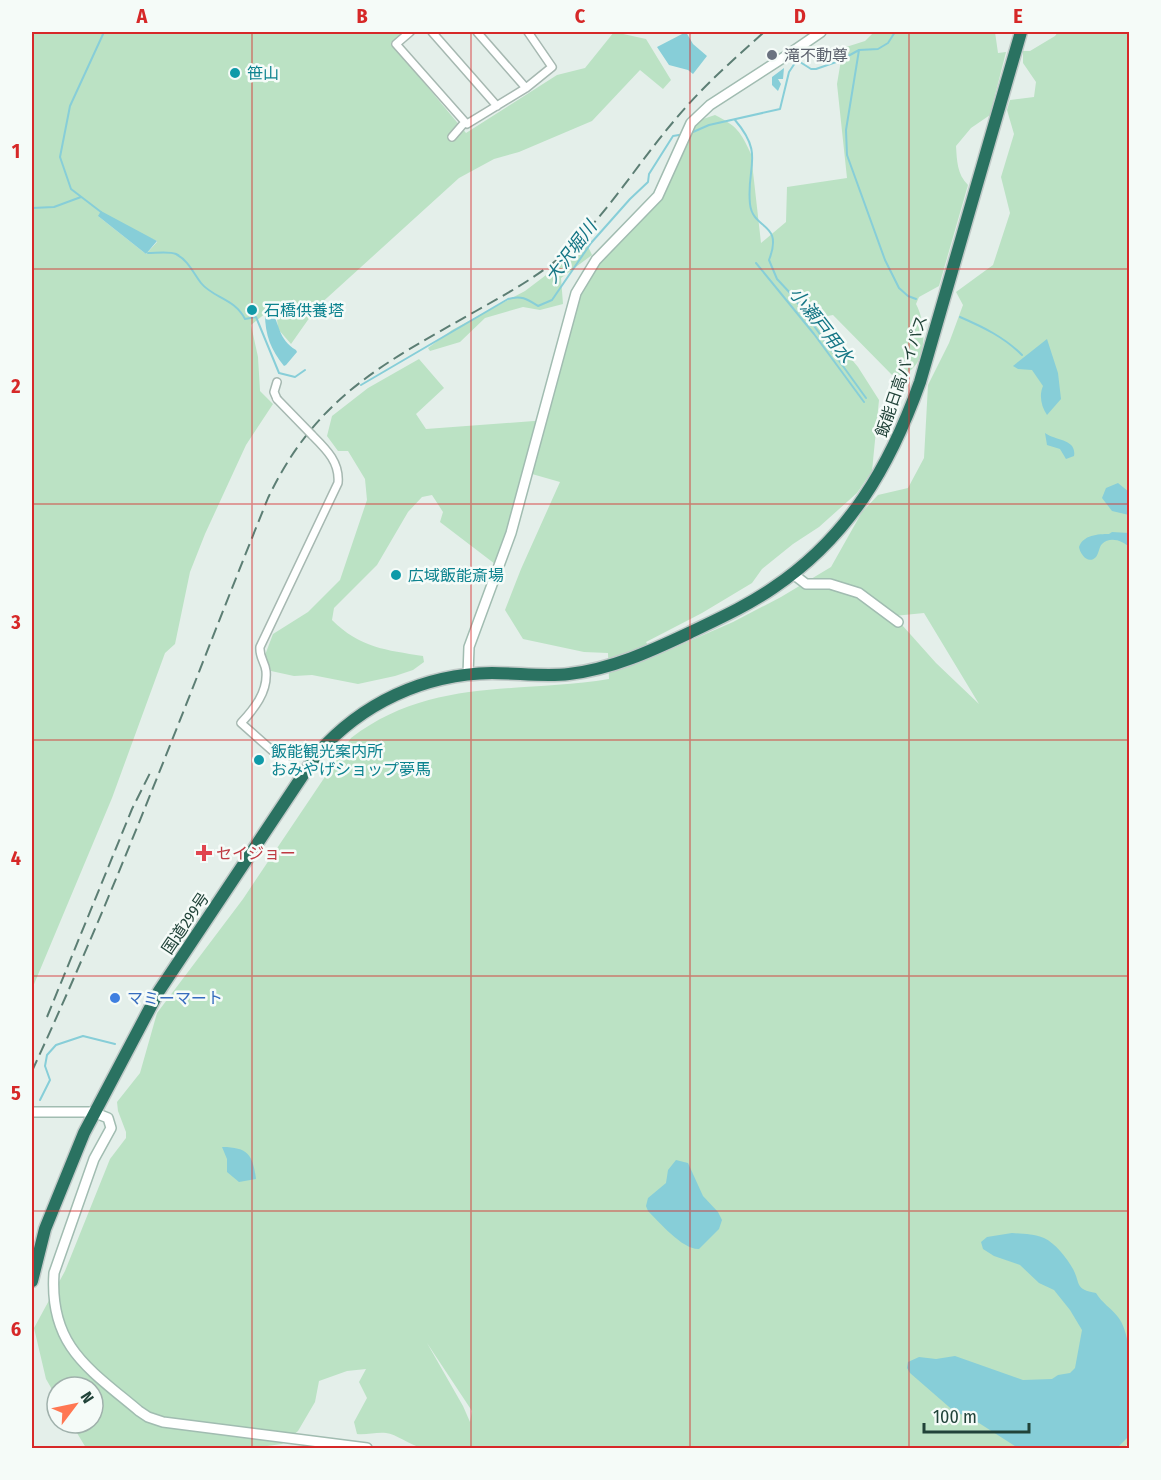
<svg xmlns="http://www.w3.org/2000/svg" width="1161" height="1480" font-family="'Fira Sans Condensed','Noto Sans JP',sans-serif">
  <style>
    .green { fill: #bbe2c4; fill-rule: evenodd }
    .water { fill: #87ced8 }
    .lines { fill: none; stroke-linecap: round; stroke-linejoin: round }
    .stream { stroke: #87ced8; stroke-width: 2 }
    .street-casing { stroke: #a6b8b1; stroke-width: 10 }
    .secondary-casing { stroke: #a1bcb1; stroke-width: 12 }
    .highway-casing { stroke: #c1cac8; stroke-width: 15 }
    .street { stroke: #fff; stroke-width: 7 }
    .secondary { stroke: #fff; stroke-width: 9 }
    .highway { stroke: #2a7261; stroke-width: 12 }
    .rail { stroke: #5c7e74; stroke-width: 2; stroke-dasharray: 12 6; stroke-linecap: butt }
    .street-bridge-casing { stroke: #a6b8b1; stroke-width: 10; stroke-linecap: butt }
    .street-bridge { stroke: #fff; stroke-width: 7 }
    .grid { fill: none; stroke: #d62828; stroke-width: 1.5; stroke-opacity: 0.55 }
    .worship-dot { fill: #6b7280; stroke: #f5fbf8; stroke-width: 2 }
    .culture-dot { fill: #0f9aa8; stroke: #f5fbf8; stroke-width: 2 }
    .health-dot { fill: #e0444e; stroke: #f5fbf8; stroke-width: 2 }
    .shop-dot { fill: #3f7fe0; stroke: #f5fbf8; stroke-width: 2 }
    .labels { text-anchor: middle; stroke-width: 5; stroke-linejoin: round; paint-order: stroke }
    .worship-label { font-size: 16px; fill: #5b616d; stroke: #f5fbf8; text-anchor: start }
    .culture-label { font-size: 16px; fill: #0d838f; stroke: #f5fbf8; text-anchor: start }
    .street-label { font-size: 16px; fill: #214339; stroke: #f5fbf8 }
    .health-label { font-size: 16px; fill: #be3a42; stroke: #f5fbf8; text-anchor: start }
    .shop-label { font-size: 16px; fill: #366cbe; stroke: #f5fbf8; text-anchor: start }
    .water-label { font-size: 18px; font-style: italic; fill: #157685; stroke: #f5fbf8 }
    .neatline { fill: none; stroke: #d62828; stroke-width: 2 }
    .grid-label { font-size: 20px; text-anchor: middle; font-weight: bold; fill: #d62828 }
  </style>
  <rect width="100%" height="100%" fill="#e4efea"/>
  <path class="green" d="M32,32H403L391,43L466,133L557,75L585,68L614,32L646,39L671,80L663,89L640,70L592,121L519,152L494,159L459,178L317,307L291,344L278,329L277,319L271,309L251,325L258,357L260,391L273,404L246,445L205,534L190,572L175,644L165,653L112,798L32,989ZM98,216L157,241V242L146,254Z
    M874,32H995L998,53L1006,52L990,115L971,128L956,146C957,161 957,174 968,185L939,286L919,297L916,304C925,320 928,355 912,369C908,373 900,375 894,377L833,315L817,318L858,367L879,400L872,471L857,493L819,527L793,544L762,569L752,583L702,613L646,642L655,656L733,622L781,597L831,567L862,512L878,495L908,488L924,458L928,385L949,343L963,305L956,292L993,265L1010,213L1001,177L1014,134L1007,110L1010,100L1034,97L1036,82L1023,63V51H1030L1055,36L1058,32H1129V1442L1124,1448H422C410,1445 396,1434 386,1433C376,1432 367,1435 357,1434L354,1422L367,1398L359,1382L366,1369L347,1371L319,1381L315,1402L298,1431L282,1444L253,1448H86L71,1423H93V1387H57V1398L46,1379L34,1328L65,1271L110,1159L126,1138V1132L118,1111L117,1102L140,1073L157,1013L243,899L351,738C431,677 517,694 609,679L608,653L584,652L523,639L505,610L521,569L560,482L525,472L495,564L440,522L443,512L432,495L422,497L408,512L377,565L334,608L332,620C360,648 386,650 423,656L424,662L413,670L395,676L358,684L312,675L294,676L271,671L265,655L273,634L308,612L340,580L367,500L365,479L348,451H338L327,436L332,416L368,388L419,359L444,388L416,414L426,429L547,420L550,381L585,275L646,209L691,123L715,115C737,126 741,132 751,154L761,243L786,222L787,187L847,178L837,84L843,48L865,41ZM924,613L979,704L936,663L894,616ZM427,1343L472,1411L470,1422L463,1406Z
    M585,240L592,255L561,278L563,304L540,310L523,307L485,318L460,342L430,351L428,348L452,330L525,291L558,266Z"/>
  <path class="water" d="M686,32L693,44L707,56L693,74L688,70L669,65L657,47Z
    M784,68L783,79H778L781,84L778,91L772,85V77Z
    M101,211L157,241L146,254L98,216Z
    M271,309C280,325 278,339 296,350L297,352L286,365L284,366C271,350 265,335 265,314Z
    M1047,339L1058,373L1061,399L1047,415C1041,406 1039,395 1043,386L1032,370L1018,369L1013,366Z
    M1045,433C1056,441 1077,439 1074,456L1066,459L1060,449L1047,445Z
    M1118,483L1129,492V515L1112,511L1102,498L1106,488Z
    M1112,532L1129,533V547C1123,541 1110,536 1102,544C1099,547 1099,553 1096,557C1088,565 1080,554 1079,547C1083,535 1098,534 1109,534Z
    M222,1147C248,1147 253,1155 256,1179L239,1182L227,1172V1159Z
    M676,1160L688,1163L703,1196L718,1212L722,1220L719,1229L699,1249C683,1250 659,1222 648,1211L646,1206L648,1198L666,1183L668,1170Z
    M1012,1233C1023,1234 1034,1234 1044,1238C1055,1243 1067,1258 1073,1269C1081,1284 1074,1289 1096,1293C1102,1303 1111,1308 1118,1317C1136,1340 1130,1405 1130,1435L1117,1448H1018L968,1416L956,1413L910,1373L907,1368L908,1362L919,1357L936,1359L955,1356L1023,1380L1052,1379L1058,1375L1070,1373L1075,1368L1082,1330L1070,1310L1054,1290L1039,1283L1020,1265L994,1256L983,1249L981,1242L987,1237Z"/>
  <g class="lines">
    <path class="stream" d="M859,50L846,130L847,155L885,260L899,288L908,296L916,299
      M735,120C765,155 746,166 750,204C753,231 784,221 769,260L777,279L791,294L866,398
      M693,132L709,125L780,109L789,72L795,63L800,62L811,69H816L839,61L859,50L878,49L888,43L895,32
      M32,208L54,207L81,197
      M101,212L71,189L60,157L70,106L104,32
      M148,253C156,253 169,251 176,254C189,261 193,273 201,283C213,298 234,298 245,319L256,317L279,373L295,377L305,370
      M756,263L814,334L864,402
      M960,317C983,327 1004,337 1022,355
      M361,385L508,299C521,295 527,299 538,306L552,300L591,243L630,199L648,182L649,174L673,136L679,135
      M40,1100L50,1080L45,1066L47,1055L56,1045L83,1036L115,1044"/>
    <g class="street-casing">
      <path id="street" d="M410,32L396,44L465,122
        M432,32L497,106
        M477,32L526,88
        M452,137L465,122L467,124L526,88L552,67L528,32
        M277,382L274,392L277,399
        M302,777L241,723C254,709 268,692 266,671C265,662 259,657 260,647L338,483C340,462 326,449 312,435"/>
    </g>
    <g class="secondary-casing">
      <path id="secondary" d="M793,574L806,584H830L859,593L898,622
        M468,675L469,647L511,533L576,293L596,260L658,196L691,123L710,105L789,54L821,32
        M32,1112H93L108,1118L111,1128L94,1159L54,1273C49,1346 89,1369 139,1411L148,1417L163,1422L367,1448"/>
    </g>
    <g class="highway-casing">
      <path id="highway" d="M32,1281L45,1229L84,1133L159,991L317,754C362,703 424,674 492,673C518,673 544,677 569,674C612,669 651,651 689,633C718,619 747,606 773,588C849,537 890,466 920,382L1021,32"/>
    </g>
    <use href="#street" class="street"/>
    <use href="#secondary" class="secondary"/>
    <use href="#highway" class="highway"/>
    <path class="rail" d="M47,1017L132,809L151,771
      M32,1071C119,884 191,689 268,498C316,397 384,363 476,311C508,293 541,275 567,251C608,213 638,163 674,121C701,88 733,60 764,32"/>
    <g class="street-bridge-casing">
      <path id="street-bridge" d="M277,399L312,435"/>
    </g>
    <use href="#street-bridge" class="street-bridge"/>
  </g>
  <path class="grid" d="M252,32V1448M471,32V1448M690,32V1448M909,32V1448M32,269H1130M32,504H1130M32,740H1130M32,976H1130M32,1211H1130"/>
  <circle class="worship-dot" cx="772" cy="55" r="6"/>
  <g class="culture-dot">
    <circle cx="235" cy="73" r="6"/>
    <circle cx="252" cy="310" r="6"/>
    <circle cx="396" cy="575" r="6"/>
    <circle cx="259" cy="760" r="6"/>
  </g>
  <path class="health-dot" d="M201 844h6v6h6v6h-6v6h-6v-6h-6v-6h6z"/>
  <circle class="shop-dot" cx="115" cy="998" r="6"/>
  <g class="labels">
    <g class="worship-label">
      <text x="784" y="61">滝不動尊</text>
    </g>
    <g class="culture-label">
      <text x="247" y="79">笹山</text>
      <text x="264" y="316">石橋供養塔</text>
      <text x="408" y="581">広域飯能斎場</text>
      <text x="271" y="757">飯能観光案内所<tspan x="271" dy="18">おみやげショップ夢馬</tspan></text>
    </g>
    <g class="street-label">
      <text transform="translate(901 376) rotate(-71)" y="6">飯能日高バイパス</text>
      <text transform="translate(185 923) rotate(-56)" y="6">国道299号</text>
    </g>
    <g class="health-label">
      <text x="216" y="859">セイジョー</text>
    </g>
    <g class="shop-label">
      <text x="127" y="1004">マミーマート</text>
    </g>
    <g class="water-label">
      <text transform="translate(571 252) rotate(-53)" y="6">大沢堀川</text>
      <text transform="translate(821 325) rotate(52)" y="6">小瀬戸用水</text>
    </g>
  </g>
  <rect width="1161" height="1480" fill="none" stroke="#f5fbf8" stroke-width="66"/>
  <g transform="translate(75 1405) rotate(58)"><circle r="28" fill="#f5fbf8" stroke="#a0b1ac" stroke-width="1.5"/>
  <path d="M0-4.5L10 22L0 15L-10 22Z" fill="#ff7752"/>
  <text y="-9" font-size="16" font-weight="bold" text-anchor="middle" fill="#214339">N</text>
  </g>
  <path d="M924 1423v9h105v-9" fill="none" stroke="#214339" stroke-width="3"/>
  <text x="933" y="1423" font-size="18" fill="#214339" stroke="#f5fbf8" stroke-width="4.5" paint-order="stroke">100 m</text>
  <rect x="33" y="33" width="1095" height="1414" class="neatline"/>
  <g class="grid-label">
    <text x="142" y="23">A</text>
    <text x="362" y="23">B</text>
    <text x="580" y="23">C</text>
    <text x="800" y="23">D</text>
    <text x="1018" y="23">E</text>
    <text x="16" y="158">1</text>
    <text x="16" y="393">2</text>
    <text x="16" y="629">3</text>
    <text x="16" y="865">4</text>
    <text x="16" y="1100">5</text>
    <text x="16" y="1336">6</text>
  </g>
</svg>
